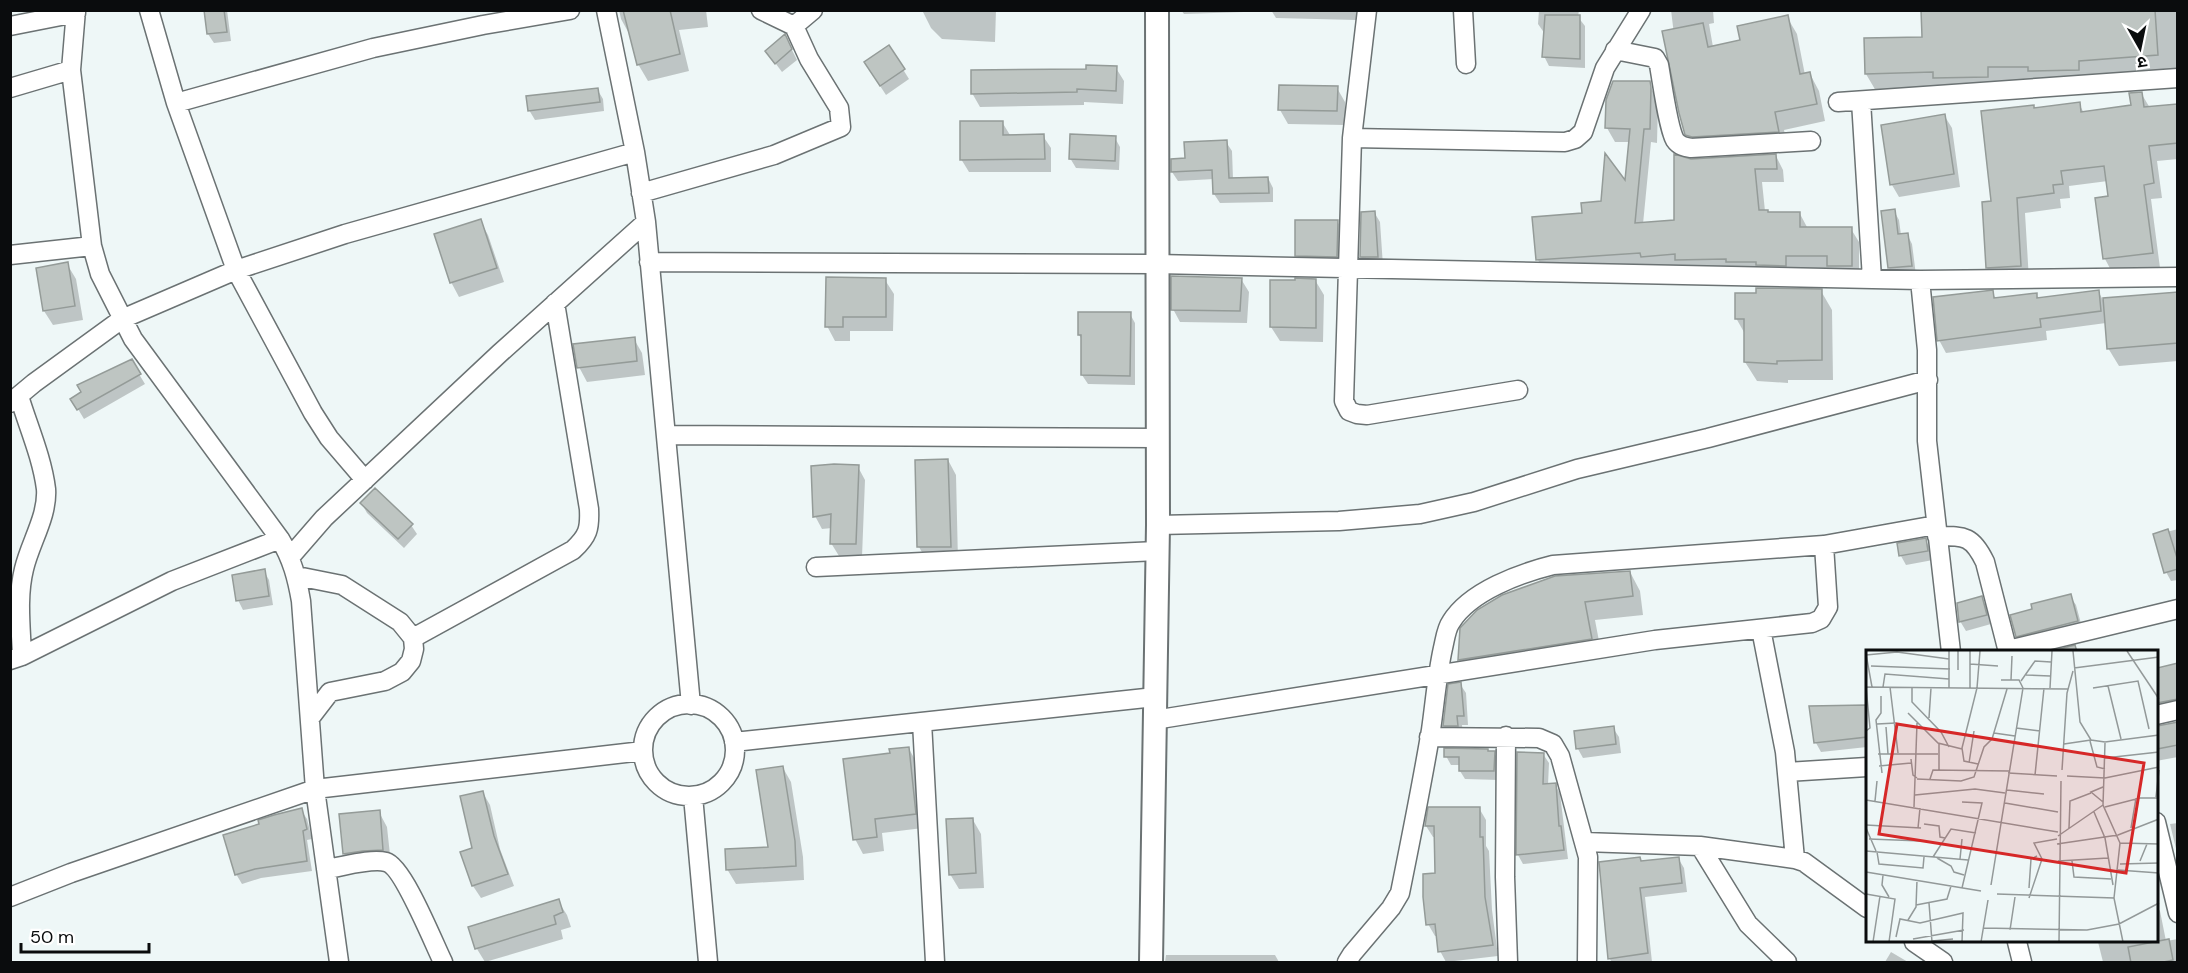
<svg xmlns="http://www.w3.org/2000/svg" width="2188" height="973" font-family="'DM Sans','Noto Sans Devanagari',sans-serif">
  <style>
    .shadow { fill: #0003 }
    .building { fill: #bec5c2; stroke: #949b98; stroke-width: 1.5 }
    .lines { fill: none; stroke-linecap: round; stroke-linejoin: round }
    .minor-casing { stroke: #6b7273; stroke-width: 21 }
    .major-casing { stroke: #6b7273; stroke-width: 26 }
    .minor { stroke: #fff; stroke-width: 18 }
    .major { stroke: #fff; stroke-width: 22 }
    .inset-road { fill: none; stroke: #939999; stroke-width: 1.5 }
    .view { fill: #d62828; fill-opacity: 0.15; stroke: #d62828; stroke-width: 3 }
    .inset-edge { fill: none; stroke: #0a0c0d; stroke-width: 3 }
  </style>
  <rect width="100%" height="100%" fill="#eef7f7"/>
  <path class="shadow" d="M205,10H227L231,41L214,43L208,34Z
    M496,10H559L501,21Z
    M619,10H706L708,27L679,30L689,71L648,81L638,64L631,37L621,19Z
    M922,10H996L995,42L942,39L931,28Z
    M1181,10H1244V12L1184,14Z
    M1271,10H1356V20L1276,18Z
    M1539,10H1579L1578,17L1585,26V68L1549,66L1544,56L1545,34L1538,24Z
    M1671,10H1713L1714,23L1709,24L1713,47L1742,41L1787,17L1797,34L1805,75L1810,74L1819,91L1825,121L1784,130L1788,148L1696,151L1686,134Z
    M1923,10H2178V71L1876,91L1866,74L1923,38Z
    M790,46L797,60L782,72L767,52Z
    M889,47L909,79L886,95L871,72Z
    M1116,68L1124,81L1123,104L1084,102V105L980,107L972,93L1088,70Z
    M1649,83L1658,102L1657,143L1651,142L1643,224L1676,221L1691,161L1776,156L1783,170L1784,182H1762L1765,211L1769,214H1800L1807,227L1851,229L1859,242V279L1545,273L1538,260L1583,214L1627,184L1630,142H1615L1607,128Z
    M1337,88L1345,102V125L1288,124L1280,110Z
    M597,89L603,99L604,111L535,120L529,110Z
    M2141,93L2150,108L2178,105V159L2157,161L2162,198L2151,199L2160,268L2113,274L2105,259L2097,199L2110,197L2108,181L2069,186L2070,198L2060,199L2061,208L2025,213L2029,280L1996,282L1987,268L1993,203L2035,109L2079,104L2084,113L2132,106Z
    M1944,115L1952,128L1960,187L1899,197L1892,185Z
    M1002,122L1010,135L1043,136L1051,148V172H969L961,159Z
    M1115,138L1120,147L1119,170L1076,168L1070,158Z
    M1226,142L1232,151L1233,179L1268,178L1273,188V202L1220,203L1214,194V179L1178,181L1172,172L1186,160Z
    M1894,211L1899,220L1901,235L1907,234L1912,244L1916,275L1895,277L1889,268Z
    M1374,212L1380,222L1383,266H1367L1361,257Z
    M480,221L488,235L504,282L459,297L451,282Z
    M1337,221L1346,236L1345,271L1305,270L1297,255Z
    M67,264L76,279L83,320L53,325L44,311Z
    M1241,279L1249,292L1247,323L1180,322L1173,309Z
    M885,280L894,294L893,331H850V341H835L827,326Z
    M1315,280L1324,295L1323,342L1280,341L1271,327Z
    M1821,291L1832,310L1833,380H1788V383L1757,381L1745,362V334L1736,318Z
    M2098,291L2103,300L2178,294V361L2119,366L2108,348L2106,323L2046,331L2047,340L1946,353L1939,340L1992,292L1996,299L2036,294L2039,299Z
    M1130,314L1135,323V385L1088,384L1082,375L1083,341L1079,335Z
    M634,339L642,353L645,375L587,382L579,367Z
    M131,361L145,384L84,419L72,399Z
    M948,460L956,475L958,561H927L919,547Z
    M858,467L865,480L862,557L839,556L831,543L832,528L822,529L815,516Z
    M362,504L411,525L417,534L404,548L367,513Z
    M2178,529V580L2171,581L2166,572L2155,535Z
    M1925,540L1931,549L1933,560L1906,565L1901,556Z
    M264,571L269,580L273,605L243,610L238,600Z
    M1630,572L1640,591L1643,615L1595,620L1602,657L1470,678L1459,660Z
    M2070,596L2076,605L2083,631L2023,645L2017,636L2034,610Z
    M1981,598L1987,607L1991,624L1966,631L1960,621Z
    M2178,665V712L2156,717V670Z
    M1460,684L1466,693L1468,725H1462L1463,735H1450L1444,726Z
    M1866,706L1867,747L1821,752L1816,743Z
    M2178,723V757L2156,761V727Z
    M1613,728L1619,737L1621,753L1583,758L1578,749Z
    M909,749L917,763L923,828L882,833L884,851L863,854L855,839L891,754Z
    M1494,753L1499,761V780L1465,779L1460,771V765H1451L1446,756Z
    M1543,754L1549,763L1548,785L1555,784L1560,794L1568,859L1523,864L1518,855Z
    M783,768L791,782L803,857L804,880L736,884L727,869L770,848Z
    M483,793L490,805L500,849L514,886L481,898L473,886L462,853L474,849Z
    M1479,808L1486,820V846L1489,851L1492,910L1498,956L1446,962L1440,951L1438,936H1435L1428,924L1437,875L1435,837H1433L1426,826Z
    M301,810L307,819L312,839L307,840L312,871L261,878L242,884L236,874Z
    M379,812L387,827L391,864L353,868L344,854L341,815Z
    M973,820L981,834L984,888L959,889L950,874Z
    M2178,823V857L2170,824Z
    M1678,858L1684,868L1687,892L1645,897L1652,962H1612L1609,958L1641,862Z
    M558,901L567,915L571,927L561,930L563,939L485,962L477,949L470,928Z
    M2156,905L2160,911L2166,941L2178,939V962H2103L2098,942H2156Z
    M1891,952L1908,962H1885Z
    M1166,955H1275L1279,962H1165Z"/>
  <path class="building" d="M204,10H224L227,32L207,34Z
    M623,10H670L680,54L637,65Z
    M1921,10H2155L2158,55L2079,61V70L2028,71V67H1988V77L1933,78V72L1865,74L1864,38L1922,37Z
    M1545,15H1580V59L1542,57Z
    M1788,15L1800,74L1810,72L1817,104L1775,112L1779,132L1692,137L1685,135L1679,113L1662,31L1703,23L1708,47L1740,40L1737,26Z
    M785,34L792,49L775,64L765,51Z
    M889,45L905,69L880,86L864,62Z
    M1086,65L1117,66L1116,91L1077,89V92L971,94V70L1086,69Z
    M1613,81H1650L1651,87L1650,129H1644L1635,223L1674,220V154L1691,159L1776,154L1777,169H1755L1759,210H1768V212H1800V227H1852V266H1827V256H1786V266L1756,265V262H1726V259L1675,260V254L1641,257L1640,253L1536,260L1532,217L1582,213L1581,203L1601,201L1605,153L1625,180L1630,129L1605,128L1606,100Z
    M1279,85L1338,86L1337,111L1278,110Z
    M598,88L600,102L528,111L526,96Z
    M2142,92L2144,107L2177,104L2178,111V143L2149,146L2154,183L2144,185L2153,253L2103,259L2095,198L2108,196L2104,166L2061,171L2063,184L2053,185L2054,193L2017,198L2021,266L1986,268L1982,202L1991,201L1981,111L2034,105V108L2080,102L2081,112L2131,105L2129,93Z
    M1945,114L1954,174L1890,185L1881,125Z
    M960,121H1003V135L1044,134L1045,159L960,160Z
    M1070,134L1116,136L1115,161L1069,159Z
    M1227,140L1229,178L1268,177L1269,193L1213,194L1212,170L1171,172V159L1185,158L1184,142Z
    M1895,209L1898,234L1908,233L1912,266L1888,268L1881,211Z
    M1375,211L1378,257H1360L1361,212Z
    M481,219L497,268L450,283L434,234Z
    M1295,220H1338L1337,257L1295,256Z
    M68,262L75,306L43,311L36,268Z
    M1171,276L1242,278L1240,311L1171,310Z
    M826,277L886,278V317H843V327H825Z
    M1295,278L1316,279V328L1270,327V280H1295Z
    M1756,288L1822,289V360L1777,361V364L1744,362V319H1735V293H1756Z
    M1993,290L1994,298L2037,293V298L2099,290L2101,311L2040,319L2041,327L1937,341L1933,297Z
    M2178,292V343L2107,349L2103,298Z
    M1078,312H1131L1130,376L1081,375V335H1078Z
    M635,337L637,361L577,368L573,344Z
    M132,359L141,374L77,410L70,399L81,392L77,385Z
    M948,459L951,547H917L915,460Z
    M834,464L859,465L856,544H830L831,514L813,517L811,466Z
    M375,488L413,524L398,539L360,503Z
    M2168,529L2178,561V569L2164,573L2153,534Z
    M1926,538L1928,551L1899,556L1897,543Z
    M265,569L269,596L236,601L232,575Z
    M1630,571L1633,596L1585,602L1592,639L1458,660L1460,628L1477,610L1502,595L1555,576Z
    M2071,594L2078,621L2016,637L2010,615L2032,609L2031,604Z
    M1982,596L1987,615L1959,622L1957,603Z
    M2075,645L2077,652H2048Z
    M2178,663V699L2157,703V668Z
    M1461,682L1464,716H1457L1458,726H1443L1448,684Z
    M1866,705L1867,737L1814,743L1809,706Z
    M2178,722V745L2157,749V726Z
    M1614,726L1616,744L1576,749L1574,731Z
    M909,747L916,814L875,819L877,837L853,840L843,759L890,753L889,749Z
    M1444,748L1488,749V751H1495L1494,771H1459V757H1444Z
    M1517,752L1544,753L1543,784L1556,783L1559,826H1561L1564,850L1516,855Z
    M783,766L795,841L796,866L726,870L725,849L768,847L756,770Z
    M483,791L494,836L508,874L472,886L460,852L472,848L460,796Z
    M1428,807H1480V837H1483L1485,897L1493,945L1438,952L1435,924L1426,925L1423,897V874L1435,873L1434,826H1425Z
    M302,808L307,829L303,831L307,861L255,869L235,875L223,835L259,824L258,820L274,815Z
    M380,810L383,850L363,851L343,854L339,814Z
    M973,818L976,873L949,875L946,819Z
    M1640,857L1641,861L1679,857L1682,883L1640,888L1648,953L1608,959L1599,862Z
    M559,899L563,912L554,916L556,924L475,949L468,927Z
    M2169,939L2173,960L2159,963H2131L2128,947Z"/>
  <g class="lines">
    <g class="minor-casing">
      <path id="minor" d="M76,10L71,70L92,246L100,274L133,339L280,539C292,559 297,578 301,601L315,789L339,962
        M149,10L176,103L236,270L313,413L329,438L365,480
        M606,10L635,152L646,222L691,705
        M1367,10L1352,138L1344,401L1349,411L1357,414L1367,415L1518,390
        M1463,10L1466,64
        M10,26L76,13
        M794,26L813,10
        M1615,50L1655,58L1659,65C1662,81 1668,128 1675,140C1679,146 1685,147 1691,148L1811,141
        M10,88L71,70
        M1861,101L1872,279
        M1838,102L2178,78
        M176,103L373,48L483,25L570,10
        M1352,138L1565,142L1575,139L1583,132L1605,68L1641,10
        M641,193L774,155L841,127L839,108L809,59L794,26L761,10
        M10,255L92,246
        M649,262L1156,264L1920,280L2178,277
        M1920,280L1927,350V441L1951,652
        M19,396C28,426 42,457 46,489C48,516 30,543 24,569C17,597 21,628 22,656
        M10,403L34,383L122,319L236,270L345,234L635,152
        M666,435L1156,438
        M1158,525L1339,521L1420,514L1474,502L1577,469L1708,438L1928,380
        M1937,536C1964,536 1972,535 1985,562L2008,652
        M291,556L324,518L500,353L646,222
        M816,567L1157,551
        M297,576L342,585L400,622L413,638L414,649L411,661L402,672L385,681L330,692L310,718
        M1761,629L1785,752L1795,859
        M413,638L573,550C588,536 590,529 589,509L555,303
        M2008,650L2178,609
        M10,660L22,656L172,581L280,539
        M643 750a46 46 0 1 1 92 0a46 46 0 1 1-92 0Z
        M2156,715L2178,710
        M1154,720L1655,640L1812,623L1821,619L1828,607L1824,545
        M922,722L935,962
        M1506,736L1505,877L1508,962
        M1429,737L1539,738L1553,744L1560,756L1588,857L1587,962
        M734,742L1155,697
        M1787,772L1867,767
        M693,796L708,962
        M2156,822L2178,913
        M1584,842L1700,846L1795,859L1804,862L1867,908
        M1700,846L1748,924L1787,962
        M326,869C342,867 370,858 386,862C403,866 434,944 443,962
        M10,897L71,873L315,789L643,751
        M1914,942L1943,962
        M2017,942L2022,962
        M1347,962L1352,954L1391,908L1400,893C1411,838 1422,784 1431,730C1435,702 1437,675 1443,648C1445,640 1446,629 1451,622C1470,591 1521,573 1553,565L1824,545L1936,525"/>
    </g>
    <g class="major-casing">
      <path id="major" d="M1151,962L1158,525L1157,10"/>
    </g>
    <use href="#minor" class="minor"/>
    <use href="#major" class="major"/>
  </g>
  <g transform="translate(1866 650)">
    <rect width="292" height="292" fill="#eef7f7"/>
    <path class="inset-road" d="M207,1L214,72L225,90L239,92L293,85M261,1L293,49M0,4L6,37M0,5L31,2L83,9M104,14L132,16M5,16L84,19M208,18L293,7M92,20V1M160,25L184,26M135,30H153L157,38M145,30L146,6M155,31L169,11L185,12M242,36L255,89M17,37L19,24L83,29M24,37L32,103M46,38V52L75,82L83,97M83,38V1M104,38V1M184,38L186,1M227,38L272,31L283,79M15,46V63L10,70L16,123M42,63L72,93L96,99M63,68L65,38M11,74L30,73M20,77L22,104M150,78L174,81M0,81L4,78L0,37L202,39M128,83L149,86M224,91L231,117L239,119M239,93L237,155L254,193L248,248M198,94L225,90M12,104H72M239,108L293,102M45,109L47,125L51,128M103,113L108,81M112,114L98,111L96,98L111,38L114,1M13,116L45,113M73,120V94M196,120L201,43L207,21M142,123L191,126M169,125L178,38M201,126L239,128L293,117M51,129L95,131L108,127L118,97L126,89L141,39M64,129L67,120L143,121M141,140L178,144M49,145L109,139L139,143M290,147L293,120M0,150L192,182M9,151L11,131M96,152L116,153L96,238M237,152L225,142L237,137M139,153L192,162M48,157L51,73M239,157L274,148H293M228,162L239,188L247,235M58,174L73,176L74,187L79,188M0,175L55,178M0,178L10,201M52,178L54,158M203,178L204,151L225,143M265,178L270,148M192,186L237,155M3,189L56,191M254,193L293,194M191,194L252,185L293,169M0,201L102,210M11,202L13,214L57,218L58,207M67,207L85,179L110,183M71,208L85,216L88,222L98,225M94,209L96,189M192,211L242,208M206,211L208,227L245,229M274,211L281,194M254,214L293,213M252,220L293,223M0,222L115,241M17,225L16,235L23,247M125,235L157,38M163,238L165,209L171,206M0,244L29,249L23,292M131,244L248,248L257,292M163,248L176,209L168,193L191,189M63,253L66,292M50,255L81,249L85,236M42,270L50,257L51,230M117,278L221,280L253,274L293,253M144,280L149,247M30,287L34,269L54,273L97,263L96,292M47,289L98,280M66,291L87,289M7,292L14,246M115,292L122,250M193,292L195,131"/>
    <path class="view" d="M31,74L278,113L260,223L13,184Z"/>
    <rect width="292" height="292" class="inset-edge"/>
  </g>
  <rect width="2188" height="973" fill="none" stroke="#0a0c0d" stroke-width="24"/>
  <g transform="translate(2140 48) rotate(171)" stroke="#ffffff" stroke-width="4.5" paint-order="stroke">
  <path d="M0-4.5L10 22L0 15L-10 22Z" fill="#0a0c0d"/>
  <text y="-9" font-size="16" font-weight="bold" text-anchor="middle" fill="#0a0c0d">उ</text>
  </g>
  <path d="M21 943v9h128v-9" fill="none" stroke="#0a0c0d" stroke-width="3"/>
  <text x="30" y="943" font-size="18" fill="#0a0c0d" stroke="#ffffff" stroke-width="4.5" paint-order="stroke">50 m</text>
</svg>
